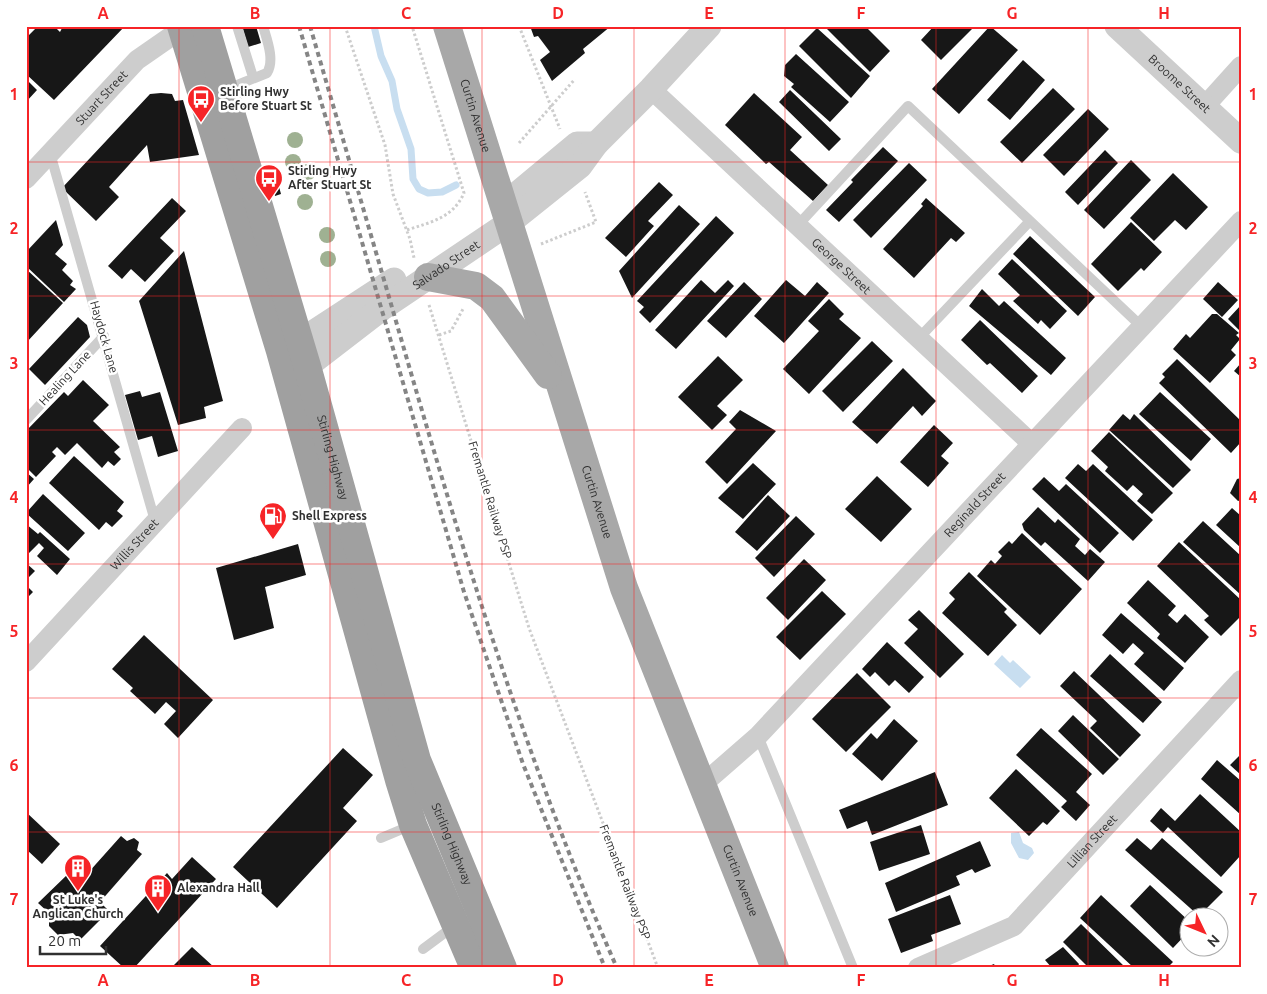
<svg xmlns="http://www.w3.org/2000/svg" width="1267" height="994" font-family="Ubuntu,sans-serif">
  <style>
    .water { fill: #c8def0 }
    .lines { fill: none; stroke-linecap: round; stroke-linejoin: round }
    .stream { stroke: #c8def0; stroke-width: 7 }
    .building { fill: #171717 }
    .path { stroke: #cdcdcd; stroke-width: 3; stroke-dasharray: 2.5 2.5; stroke-linecap: butt }
    .service { stroke: #cdcdcd; stroke-width: 10 }
    .minor { stroke: #cdcdcd; stroke-width: 20 }
    .tertiary { stroke: #cdcdcd; stroke-width: 25 }
    .primary { stroke: #a8a8a8; stroke-width: 28 }
    .trunk { stroke: #a0a0a0; stroke-width: 28 }
    .rail { stroke: #858585; stroke-width: 4; stroke-dasharray: 5 4; stroke-linecap: butt }
    .tree { fill: #9fb192 }
    .grid { fill: none; stroke: #f62427; stroke-width: 1; stroke-opacity: 0.55 }
    .labels { text-anchor: middle; stroke-width: 5; stroke-linejoin: round; paint-order: stroke }
    .street-label { font-size: 12px; fill: #303030; stroke: #fff }
    .poi-label { font-size: 12px; font-weight: bold; fill: #303030; stroke: #fff; text-anchor: start }
    .neatline { fill: none; stroke: #f62427; stroke-width: 2 }
    .grid-label { font-size: 16px; text-anchor: middle; font-weight: bold; fill: #f62427 }
  </style>
  <rect width="100%" height="100%" fill="#fff"/>
  <path class="water" d="M1002,655L1010,663L1013,660L1031,677L1020,688L994,664Z
    M1019,832L1023,843L1032,848L1034,853L1028,860L1019,858L1011,843V833Z"/>
  <g class="lines">
    <path class="stream" d="M374,26L381,56L392,81L397,109L411,149L413,179L419,189L428,193L442,192L456,185"/>
  </g>
  <path class="building" d="M38,26H54L60,32L63,26H125L54,100L26,74V38Z
    M242,26H256L261,43L248,47Z
    M530,26H611L583,49L585,53L552,81L540,60L550,52L538,36L534,37Z
    M824,26H865L890,51L870,72Z
    M934,26H975L941,60L921,40Z
    M990,26L1018,50L959,114L932,89Z
    M817,28L870,76L851,98L799,46Z
    M796,54L849,102L830,122L791,87L794,84L784,76L785,65Z
    M1023,60L1045,80L1010,120L987,100Z
    M26,79L37,90L26,102Z
    M1053,88L1075,109L1022,163L1000,142Z
    M790,90L841,139L829,151L779,102Z
    M161,93L172,94L175,101L183,100L199,155L150,162L147,145L109,187L119,197L96,221L62,188L150,94Z
    M754,93L802,137L790,150L828,185L813,201L769,162L766,164L725,125Z
    M1088,109L1109,129L1064,176L1043,155Z
    M883,147L898,161L839,222L826,210L853,182L851,180Z
    M1105,150L1118,163L1078,205L1065,192Z
    M1131,160L1151,180L1104,229L1084,210Z
    M909,163L927,180L871,238L853,220Z
    M1173,173L1208,207L1186,230L1175,220L1154,241L1130,218Z
    M659,182L673,195L648,221L654,226L626,257L605,238Z
    M278,183L281,194L275,196L272,185Z
    M172,198L186,211L160,238L174,251L145,282L131,269L122,279L108,266Z
    M926,198L965,233L956,242L951,238L914,278L883,249L923,206L921,204Z
    M679,205L700,224L632,298L619,271Z
    M716,216L734,233L650,323L639,312L644,307L637,301Z
    M56,220L63,245L55,254L67,264L62,270L73,281L70,285L76,289L64,302L26,266V258L29,256L26,252Z
    M1131,222L1162,252L1144,271L1141,268L1118,291L1091,264Z
    M1030,236L1095,297L1078,316L1013,254Z
    M184,251L223,401L204,407L206,418L178,425L139,301Z
    M1012,259L1067,311L1050,329L1041,320L1038,324L1013,301L1020,295L998,274Z
    M26,269L63,303L26,343Z
    M701,280L715,293L728,280L734,286L676,349L655,330Z
    M786,280L805,296L817,282L829,293L784,343L754,316Z
    M744,282L762,299L726,338L707,321Z
    M1218,282L1238,300L1222,317L1203,299Z
    M982,289L999,306L1004,301L1066,358L1051,375L969,306Z
    M829,299L844,314L839,319L861,338L809,394L783,369L819,331L808,321Z
    M1241,305V332L1228,319Z
    M1212,314H1217L1239,333L1236,335L1240,339L1231,350L1236,355L1210,383L1173,349L1186,334L1190,338Z
    M78,317L87,325L90,337L45,385L29,369Z
    M980,320L1038,376L1022,393L990,363L987,365L961,340Z
    M872,341L893,361L843,412L822,391Z
    M718,356L743,380L717,406L727,415L712,430L678,397Z
    M1177,359L1241,421V442L1231,453L1159,383L1165,377L1162,374Z
    M1241,363V377L1234,371Z
    M903,368L936,401L922,416L913,406L877,444L852,422Z
    M83,380L109,405L93,421L120,447L114,452L121,459L114,466L108,461L102,468L77,443L65,455L57,447L52,452L56,456L36,477L26,467V431L64,392L68,396Z
    M140,391L142,397L160,392L178,451L158,457L152,436L138,440L125,395Z
    M1160,392L1211,439L1191,461L1139,414Z
    M740,410L776,431L727,484L705,462L736,429L729,422Z
    M1123,414L1130,420L1134,414L1191,470L1173,488L1109,430Z
    M934,425L953,443L941,456L949,463L928,487L900,462Z
    M1109,432L1173,493L1152,514L1137,501L1143,494L1133,485L1127,491L1105,471L1108,467L1091,451Z
    M74,456L124,502L117,511L123,516L112,527L106,522L99,530L49,483Z
    M753,463L776,484L743,519L718,498Z
    M1078,464L1086,471L1093,464L1153,520L1133,541L1065,478Z
    M26,472L34,479L26,488Z
    M877,476L912,509L881,542L845,509Z
    M1044,477L1059,491L1066,484L1119,533L1100,553L1032,489Z
    M1241,478V500L1238,501L1230,493L1237,479Z
    M43,494L85,533L68,551L26,513Z
    M768,495L790,516L757,551L735,532Z
    M1038,507L1055,523L1058,519L1080,539L1075,546L1085,555L1090,549L1105,562L1088,581L1045,542L1041,546L1024,530L1022,524Z
    M1232,508L1241,516V548L1216,525Z
    M796,516L815,534L774,577L755,558Z
    M1203,521L1241,556V595L1183,542Z
    M26,524L38,534L40,532L70,559L57,575L37,556L44,548L39,543L26,556Z
    M1022,533L1082,589L1040,635L977,576L991,560L995,564L1002,556L998,552L1009,541L1012,544Z
    M1179,542L1241,600V616L1221,636L1204,620L1209,616L1157,566Z
    M298,544L306,575L265,587L274,628L234,640L216,568Z
    M804,559L826,580L788,620L766,598Z
    M26,563L35,571L26,580Z
    M969,572L1007,609L1004,612L1017,625L988,656L942,613L955,599L949,593Z
    M1148,580L1176,606L1168,615L1177,623L1185,614L1209,637L1185,663L1157,638L1160,634L1127,603Z
    M26,585L33,592L26,599Z
    M822,591L846,614L800,660L776,637Z
    M919,610L964,654L940,678L904,643L918,629L908,620Z
    M1121,613L1184,668L1164,691L1134,664L1144,653L1133,643L1123,654L1102,635Z
    M144,635L213,700L178,738L164,724L176,711L166,702L155,714L130,691L133,688L112,669Z
    M887,642L924,677L909,693L895,680L889,686L875,672L870,677L862,669Z
    M1110,654L1162,702L1143,723L1090,676Z
    M1074,671L1141,735L1120,757L1090,728L1097,721L1060,686Z
    M857,673L891,707L846,752L812,719Z
    M1073,715L1119,759L1103,775L1058,731Z
    M894,719L918,741L882,781L852,754L871,733L877,739Z
    M1041,728L1092,774L1076,792L1090,805L1076,821L1061,807L1067,801L1016,755Z
    M343,748L373,775L343,808L357,821L277,908L233,867Z
    M1241,754V775L1230,765Z
    M1217,760L1241,781V815L1201,779Z
    M1016,769L1060,811L1047,825L1043,822L1029,836L989,798Z
    M935,772L948,805L872,835L867,821L847,829L839,810Z
    M1200,794L1241,832V855L1221,877L1168,827L1163,833L1150,821L1161,808L1175,821Z
    M26,812L60,844L42,864L26,849Z
    M921,825L930,854L879,871L870,842Z
    M121,836L127,841L134,838L139,842L137,850L142,854L100,902L109,911L80,940L73,933L58,935L49,926V913L38,903L68,874L79,883Z
    M1137,838L1151,850L1162,838L1223,892L1199,916L1125,850Z
    M980,841L991,866L975,873L972,869L956,876L960,885L896,912L885,883Z
    M192,857L216,879L134,968H124L100,946L167,873L172,879Z
    M1150,885L1190,922V930L1173,948L1130,906Z
    M950,895L961,924L931,935L933,941L901,953L888,919Z
    M1101,895L1173,962L1167,968H1134L1080,918Z
    M1081,924L1126,968H1089L1063,942Z
    M192,947L215,968H171Z
    M1063,947L1079,964L1077,968H1052L1045,960Z
    M994,964L996,968H984Z"/>
  <g class="lines">
    <path class="path" d="M345,26L385,145L393,194L410,239L414,258
      M519,26L560,129
      M519,143L575,79
      M407,230C431,222 453,218 464,193L412,26
      M541,244L596,222L585,192
      M429,305L529,628L658,968
      M439,335L451,331L463,309"/>
    <path class="service" d="M237,26L253,77
      M225,90L267,73C275,60 267,40 263,26
      M50,153L155,521
      M798,225L908,106L1030,221
      M919,338L1030,221L1141,326
      M26,420L104,336
      M758,736L853,968
      M381,838L412,825
      M423,949L454,926"/>
    <g class="minor">
      <path id="s1" d="M651,89L1031,443"/>
      <path d="M1204,107L1241,66"/>
      <path id="s2" d="M26,179L137,60L186,26"/>
      <path id="s3" d="M26,662L242,428"/>
      <path id="s4" d="M703,784L758,736L1241,221"/>
      <path id="s5" d="M918,968L1014,926L1241,680"/>
    </g>
    <g class="tertiary">
      <path id="s6" d="M1117,26L1241,141"/>
      <path d="M504,205L577,144H596"/>
      <path d="M282,350L299,342L394,280"/>
      <path id="s7" d="M291,374L307,366L381,309L510,222L580,166L596,144L651,89L709,26"/>
    </g>
    <g class="primary">
      <path id="s8" d="M447,26L624,588L775,968"/>
      <path d="M428,277L476,286L492,298L548,375"/>
    </g>
    <g class="trunk">
      <path d="M181,26L280,351L399,780L413,825L474,968"/>
      <path id="s9" d="M205,26L307,366L417,760L503,968"/>
    </g>
    <path class="rail" d="M299,26L464,592L523,764L605,968
      M310,26C337,119 364,211 391,304C456,529 522,753 617,968"/>
  </g>
  <g class="tree">
    <circle cx="295" cy="140" r="8"/>
    <circle cx="293" cy="162" r="8"/>
    <circle cx="308" cy="172" r="8"/>
    <circle cx="305" cy="202" r="8"/>
    <circle cx="327" cy="235" r="8"/>
    <circle cx="328" cy="259" r="8"/>
  </g>
  <path class="grid" d="M179,26V968M330,26V968M482,26V968M634,26V968M785,26V968M936,26V968M1088,26V968M26,162H1241M26,296H1241M26,430H1241M26,564H1241M26,698H1241M26,832H1241"/>
  <defs>
    <g id="bus-pin" transform="scale(1.4375)"><path d="M0 17L-7.5 6A9.5 9.5 0 1 1 7.5 6Z" fill="#f62427" stroke="#fff"/><path d="M-5-6H5V4H4V6H2V4H-2V6H-4V4H-5ZM-3.5-4V0h7V-4ZM-3.5 1.2v1.5H-2V1.2ZM2 1.2v1.5H3.5V1.2Z" fill="#fff"/></g>
    <g id="fuel-pin" transform="scale(1.4375)"><path d="M0 17L-7.5 6A9.5 9.5 0 1 1 7.5 6Z" fill="#f62427" stroke="#fff"/><path d="M-5.5-6h7V0h2V4h1.3V-2.5L3-4.5l.8-.8L6-3V5H2.5V1h-1V6h-7ZM-4.2-4.7v3.2H.2V-4.7Z" fill="#fff"/></g>
    <g id="building-pin" transform="scale(1.4375)"><path d="M0 17L-7.5 6A9.5 9.5 0 1 1 7.5 6Z" fill="#f62427" stroke="#fff"/><path d="M-4-6H4V6H1V3H-1V6H-4ZM-2.5-4.3h1.7v1.8h-1.7ZM.8-4.3h1.7v1.8H.8ZM-2.5-1h1.7V.8h-1.7ZM.8-1h1.7V.8H.8Z" fill="#fff"/></g>
  </defs>
  <g fill-rule="evenodd">
    <use href="#bus-pin" x="201" y="99"/>
    <use href="#bus-pin" x="269" y="178"/>
    <use href="#fuel-pin" x="273" y="516"/>
    <use href="#building-pin" x="78" y="868"/>
    <use href="#building-pin" x="158" y="888"/>
  </g>
  <g class="labels">
    <g class="street-label">
      <text dy="4" stroke="none"><textPath href="#s6" startOffset="85">Broome Street</textPath></text>
      <text dy="4" stroke="none"><textPath href="#s2" startOffset="111">Stuart Street</textPath></text>
      <text dy="4" stroke="none"><textPath href="#s8" startOffset="94">Curtin Avenue</textPath></text>
      <text dy="4" stroke="none"><textPath href="#s7" startOffset="190">Salvado Street</textPath></text>
      <text dy="4" stroke="none"><textPath href="#s1" startOffset="260">George Street</textPath></text>
      <text transform="translate(104 337) rotate(74)" y="4">Haydock Lane</text>
      <text transform="translate(65 378) rotate(-47)" y="4">Healing Lane</text>
      <text dy="4" stroke="none"><textPath href="#s9" startOffset="450">Stirling Highway</textPath></text>
      <text transform="translate(490 500) rotate(73)" y="4">Fremantle Railway PSP</text>
      <text dy="4" stroke="none"><textPath href="#s8" startOffset="499">Curtin Avenue</textPath></text>
      <text dy="4" stroke="none"><textPath href="#s4" startOffset="390">Reginald Street</textPath></text>
      <text dy="4" stroke="none"><textPath href="#s3" startOffset="160">Willis Street</textPath></text>
      <text dy="4" stroke="none"><textPath href="#s5" startOffset="220">Lillian Street</textPath></text>
      <text dy="4" stroke="none"><textPath href="#s9" startOffset="855">Stirling Highway</textPath></text>
      <text dy="4" stroke="none"><textPath href="#s8" startOffset="904">Curtin Avenue</textPath></text>
      <text transform="translate(625 882) rotate(69)" y="4">Fremantle Railway PSP</text>
    </g>
    <g class="poi-label">
      <text x="220" y="96">Stirling Hwy<tspan x="220" dy="14">Before Stuart St</tspan></text>
      <text x="288" y="175">Stirling Hwy<tspan x="288" dy="14">After Stuart St</tspan></text>
      <text x="292" y="520">Shell Express</text>
      <text x="177" y="892">Alexandra Hall</text>
      <text x="78" y="904" text-anchor="middle">St Luke's<tspan x="78" dy="14">Anglican Church</tspan></text>
    </g>
  </g>
  <rect width="1267" height="994" fill="none" stroke="#ffffff" stroke-width="55"/>
  <g transform="translate(1204 932) rotate(133)"><circle r="24" fill="#ffffff" stroke="#acacac"/>
  <path d="M0-4L9 19L0 12L-9 19Z" fill="#f62427"/>
  <text y="-8" font-size="14" font-weight="bold" text-anchor="middle" fill="#303030">N</text>
  </g>
  <path d="M40 946v8h66v-8" fill="none" stroke="#303030" stroke-width="2.5"/>
  <text x="48" y="946" font-size="15" fill="#303030" stroke="#ffffff" stroke-width="4" paint-order="stroke">20 m</text>
  <rect x="28" y="28" width="1212" height="938" class="neatline"/>
  <g class="grid-label">
    <text x="103" y="19">A</text>
    <text x="255" y="19">B</text>
    <text x="406" y="19">C</text>
    <text x="558" y="19">D</text>
    <text x="709" y="19">E</text>
    <text x="861" y="19">F</text>
    <text x="1012" y="19">G</text>
    <text x="1164" y="19">H</text>
    <text x="14" y="100">1</text>
    <text x="1253" y="100">1</text>
    <text x="14" y="234">2</text>
    <text x="1253" y="234">2</text>
    <text x="14" y="369">3</text>
    <text x="1253" y="369">3</text>
    <text x="14" y="503">4</text>
    <text x="1253" y="503">4</text>
    <text x="14" y="637">5</text>
    <text x="1253" y="637">5</text>
    <text x="14" y="771">6</text>
    <text x="1253" y="771">6</text>
    <text x="14" y="905">7</text>
    <text x="1253" y="905">7</text>
    <text x="103" y="986">A</text>
    <text x="255" y="986">B</text>
    <text x="406" y="986">C</text>
    <text x="558" y="986">D</text>
    <text x="709" y="986">E</text>
    <text x="861" y="986">F</text>
    <text x="1012" y="986">G</text>
    <text x="1164" y="986">H</text>
  </g>
</svg>
